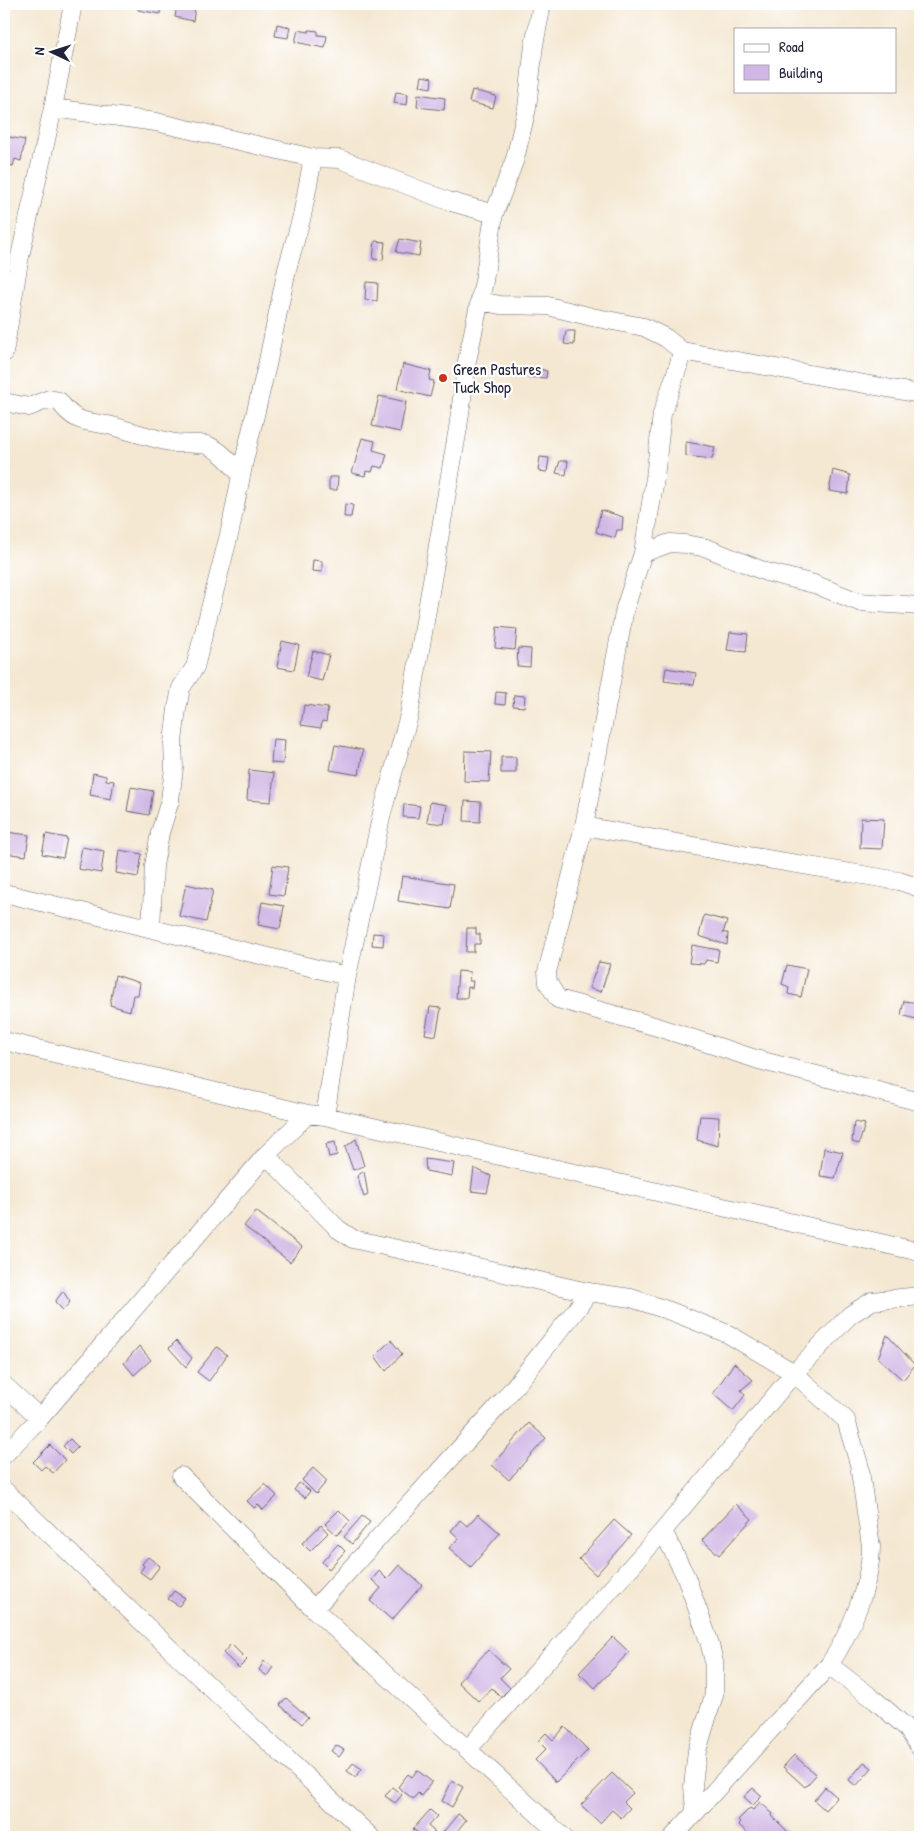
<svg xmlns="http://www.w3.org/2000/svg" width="924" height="1841" font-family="'Patrick Hand',sans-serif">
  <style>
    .building { fill: #d0b7e5 }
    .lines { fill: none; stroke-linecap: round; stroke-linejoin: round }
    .street-casing { stroke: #6c6770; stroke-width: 19 }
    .street { stroke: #fff; stroke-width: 18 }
    .poi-dot { fill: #c8321e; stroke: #fff; stroke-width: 2 }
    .labels { text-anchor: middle; stroke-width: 4.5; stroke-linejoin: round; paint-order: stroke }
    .poi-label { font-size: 16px; fill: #22223b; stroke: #fff; text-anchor: start }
  </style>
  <rect width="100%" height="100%" fill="#fff"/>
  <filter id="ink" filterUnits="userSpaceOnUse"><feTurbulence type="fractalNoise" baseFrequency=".02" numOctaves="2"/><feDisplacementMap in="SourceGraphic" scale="10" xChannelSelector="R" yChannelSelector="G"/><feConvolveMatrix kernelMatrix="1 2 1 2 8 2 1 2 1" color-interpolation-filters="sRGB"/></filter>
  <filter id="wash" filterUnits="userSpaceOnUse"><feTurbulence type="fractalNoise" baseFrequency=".0096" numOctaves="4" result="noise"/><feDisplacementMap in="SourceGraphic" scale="20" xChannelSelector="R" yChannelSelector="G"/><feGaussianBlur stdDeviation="1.12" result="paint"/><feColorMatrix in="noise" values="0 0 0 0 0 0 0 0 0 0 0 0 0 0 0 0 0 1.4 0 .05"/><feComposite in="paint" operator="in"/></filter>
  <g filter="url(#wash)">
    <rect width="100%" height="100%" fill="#f4e8d2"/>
    <g id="blocks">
      <path class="building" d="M139,4H161L160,14L138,10Z
        M177,4L195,7L193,21L175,17Z
        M277,24L290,27L288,38L275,36Z
        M298,30L309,32V30L318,31V35L327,36L325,48L295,42Z
        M422,76L432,78L431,88L420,86Z
        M472,90L496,96L493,108L469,102Z
        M396,92L408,94L407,105L394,103Z
        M418,94L445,98L444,110L417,107Z
        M4,136L25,140L21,161L15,159L13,166L4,164Z
        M400,239L421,243L419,256L396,252Z
        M375,241L385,242L383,260L373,259Z
        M366,282L378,283L377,301L365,300Z
        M566,331H575L574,345L564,344Z
        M403,364L431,371L429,380L434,381L430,397L397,389Z
        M529,366L547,371L546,378L528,377Z
        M379,396L406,402L400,432L372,426Z
        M362,438L375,441L373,450L387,454L383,468L374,466L372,472L366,471L365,476L352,473Z
        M686,442L715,447L712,459L686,456Z
        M540,457L549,458L547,472L538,471Z
        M560,461H568L566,475L556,473Z
        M833,470L850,475L848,494L829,491Z
        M329,477H338L337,490H329Z
        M345,504L353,505L351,517H344Z
        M601,510L623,517L622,530H617L615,538L596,532Z
        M313,560L322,561V572L312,571Z
        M497,627L517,629L515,650L495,648Z
        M730,632L748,634L746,652L727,650Z
        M282,641L299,645L294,670L277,667Z
        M518,648L531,649L530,667L517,666Z
        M313,651L329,655L322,681L306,677Z
        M666,668L696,673L694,685L664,681Z
        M496,692L506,693L505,705L495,704Z
        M514,695L525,696L524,707L513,706Z
        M304,705L328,708L326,722L322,721L321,728L301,725Z
        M273,739L285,740L283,764L271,763Z
        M335,745L363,750L359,775L330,770Z
        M465,751L491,752L489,782L464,781Z
        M501,757H516V773H501Z
        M249,770L274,773L271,802L247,800Z
        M93,773L106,776V780L114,781L111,799L90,795Z
        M131,787L153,791L149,815L127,811Z
        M465,801L481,802L480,822L464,821Z
        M430,802L447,805L444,824L427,822Z
        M404,804L420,806L418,818L403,817Z
        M861,818L884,819L882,849L860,848Z
        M6,832L29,835L26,856L4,853Z
        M46,834L67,838L63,858L42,854Z
        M82,847L104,851L101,873L78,869Z
        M119,850L142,854L138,877L116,873Z
        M273,865L288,867L284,896L269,894Z
        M402,876L454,884L450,909L398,901Z
        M186,884L213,890L206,922L179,916Z
        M262,902L284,906L280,929L258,925Z
        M704,915L727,921L723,933H728L727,945L699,936Z
        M467,928H476V934H480V944H474V952H466Z
        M373,933L384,934L383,946L372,945Z
        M692,945L719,950L717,962L706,960L704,964L689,963Z
        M599,962L610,964L601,992L589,988Z
        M787,965L807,969L801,997L788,994L789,987L782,984Z
        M458,971L470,972L469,981H473L472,988L468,987L467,998H456Z
        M115,975L140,983L138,995H133L130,1011L110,1005Z
        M904,1001L920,1003V1020L901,1015Z
        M430,1007L441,1008L436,1036L425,1034Z
        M700,1116L719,1117L718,1146L697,1140Z
        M854,1122L865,1124L859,1144L852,1142Z
        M356,1139L364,1166L353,1170L345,1147Z
        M335,1142L337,1155L329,1157L326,1144Z
        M824,1148L843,1152L835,1178L820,1176Z
        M425,1159L454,1163L452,1176L426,1171Z
        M474,1168L491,1176L487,1193L471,1191Z
        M364,1171L368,1195L364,1197L357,1176Z
        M256,1211L302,1247L290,1262L244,1226Z
        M63,1291L70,1302L63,1310L55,1302Z
        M887,1335L915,1365L903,1380L878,1358Z
        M391,1340L402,1354L386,1371L375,1356Z
        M176,1341L192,1358L186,1367L169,1348Z
        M139,1346L151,1360L134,1375L124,1363Z
        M217,1347L227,1355L209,1381L197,1372Z
        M734,1363L753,1380L741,1390L745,1395L733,1411L713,1394Z
        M529,1423L546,1438L509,1480L492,1465Z
        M70,1439L78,1447L71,1454L63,1446Z
        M50,1445L65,1460L53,1473L45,1466L41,1470L33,1462Z
        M313,1468L327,1481L316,1494L302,1480Z
        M299,1483L310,1491L305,1498L294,1490Z
        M265,1484L277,1496L263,1510L258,1504L254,1508L247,1501Z
        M736,1504L752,1519L719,1555L702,1540Z
        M339,1510L350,1521L337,1535L325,1524Z
        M478,1514L500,1533L471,1567L449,1548L459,1538L451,1531L460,1520L467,1526Z
        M362,1516L370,1522L352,1544L344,1537Z
        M614,1520L631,1535L596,1575L579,1559Z
        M321,1525L328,1533L310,1551L302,1543Z
        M338,1544L345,1551L329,1569L322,1562Z
        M148,1557L160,1566L150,1579L140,1572L144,1566L142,1564Z
        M399,1565L422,1585L392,1620L370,1601L381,1588L372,1580L379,1571L387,1579Z
        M174,1591L185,1598L179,1606L168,1599Z
        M613,1637L629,1652L595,1688L579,1673Z
        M231,1644L247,1660L239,1668L223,1653Z
        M488,1650L509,1669L500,1678L510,1688L501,1697L492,1688L478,1701L458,1682Z
        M264,1661L273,1667L267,1676L259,1670Z
        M286,1698L308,1717L302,1724L280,1705Z
        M565,1727L588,1750L556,1782L535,1760L546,1749L538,1741L546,1733L553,1740Z
        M336,1745L344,1750L339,1757L331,1751Z
        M794,1755L816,1775L805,1787L783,1767Z
        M864,1762L872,1768L856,1786L849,1780Z
        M353,1763L362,1769L356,1777L347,1771Z
        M417,1770L432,1782L421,1796L418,1793L413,1799L398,1787L408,1774L412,1777Z
        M612,1773L633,1793L624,1802L630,1808L621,1818L612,1810L600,1823L581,1805Z
        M452,1781L463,1787L452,1807L442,1801Z
        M392,1787L402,1795L395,1803L385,1796Z
        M825,1787L837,1797L825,1810L814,1800Z
        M753,1788L762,1796L753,1805L744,1797Z
        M760,1802L773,1814L772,1816L788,1832L786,1837H752L738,1824L740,1822L738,1820L750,1808L753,1810Z
        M430,1810L437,1816L428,1826L435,1832L430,1837H423L413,1829Z
        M458,1814L466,1820L452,1837H442L440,1836Z"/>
    </g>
  </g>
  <g filter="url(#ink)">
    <use href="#blocks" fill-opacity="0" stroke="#6c6770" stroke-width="1"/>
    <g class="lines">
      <g class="street-casing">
        <path id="street" d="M53,108L156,122L313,158L340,159L448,201L494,214
          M480,301L500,305L548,306L592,317L644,327L666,338L682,351L920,394
          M682,351L678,367L662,414L655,478L643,553L625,608L584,826L547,972L548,983L558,999L654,1026L759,1060L920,1102
          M4,353L19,261L53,108L73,4
          M4,402L29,407L49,399L59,401C77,427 91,420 116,427C136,433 155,439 175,443C185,444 197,443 206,445C220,449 232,464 241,475
          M643,553L670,543L685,544L707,548L766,572L814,584L859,602L920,606
          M584,826L749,856L899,881L920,888
          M4,893L347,976
          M151,928L154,866L160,833L170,800L174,768L173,742L177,709L181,688L195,667L230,531L244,461L267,365L287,269L302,216L313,158
          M4,1041L308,1114L325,1116L920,1252
          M325,1116L347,976L382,813L409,715L458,428L467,361L484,281L494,214L515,159L527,108L534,45L542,4
          M266,1155L338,1229L353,1239L588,1292L631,1298L670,1311L728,1334L794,1373L846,1420L859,1464L871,1546C871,1583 850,1634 829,1665L673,1837
          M4,1385L40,1418
          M4,1455L40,1418L266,1155L308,1114
          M181,1476L314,1609L563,1837
          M4,1490L231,1707L371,1837
          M663,1531L686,1577L709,1641L714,1662V1695L697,1751L693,1786L695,1811
          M314,1609L502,1402L577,1309L588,1292
          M829,1665L876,1701L907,1728L920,1748
          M468,1749L663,1531L794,1373L850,1315L872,1301L920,1296"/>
      </g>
      <use href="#street" class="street"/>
    </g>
  </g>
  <circle class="poi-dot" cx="443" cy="378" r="5"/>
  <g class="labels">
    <g class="poi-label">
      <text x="453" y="375">Green Pastures<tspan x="453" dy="18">Tuck Shop</tspan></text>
    </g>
  </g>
  <rect width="924" height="1841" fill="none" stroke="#fff" stroke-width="20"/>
  <rect x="734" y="28" width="162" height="65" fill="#ffffff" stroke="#a7a7b1"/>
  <rect x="744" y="44" width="25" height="8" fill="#ffffff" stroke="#a7a7b1"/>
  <text x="779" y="52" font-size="15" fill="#22223b">Road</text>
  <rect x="744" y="65" width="25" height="15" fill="#d0b7e5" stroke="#a7a7b1"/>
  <text x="779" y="78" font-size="15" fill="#22223b">Building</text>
  <g transform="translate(52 52) rotate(274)" stroke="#ffffff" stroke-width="4" paint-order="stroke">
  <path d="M0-4L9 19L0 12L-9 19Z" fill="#22223b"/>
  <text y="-8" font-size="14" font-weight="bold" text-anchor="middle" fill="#22223b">N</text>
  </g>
</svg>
